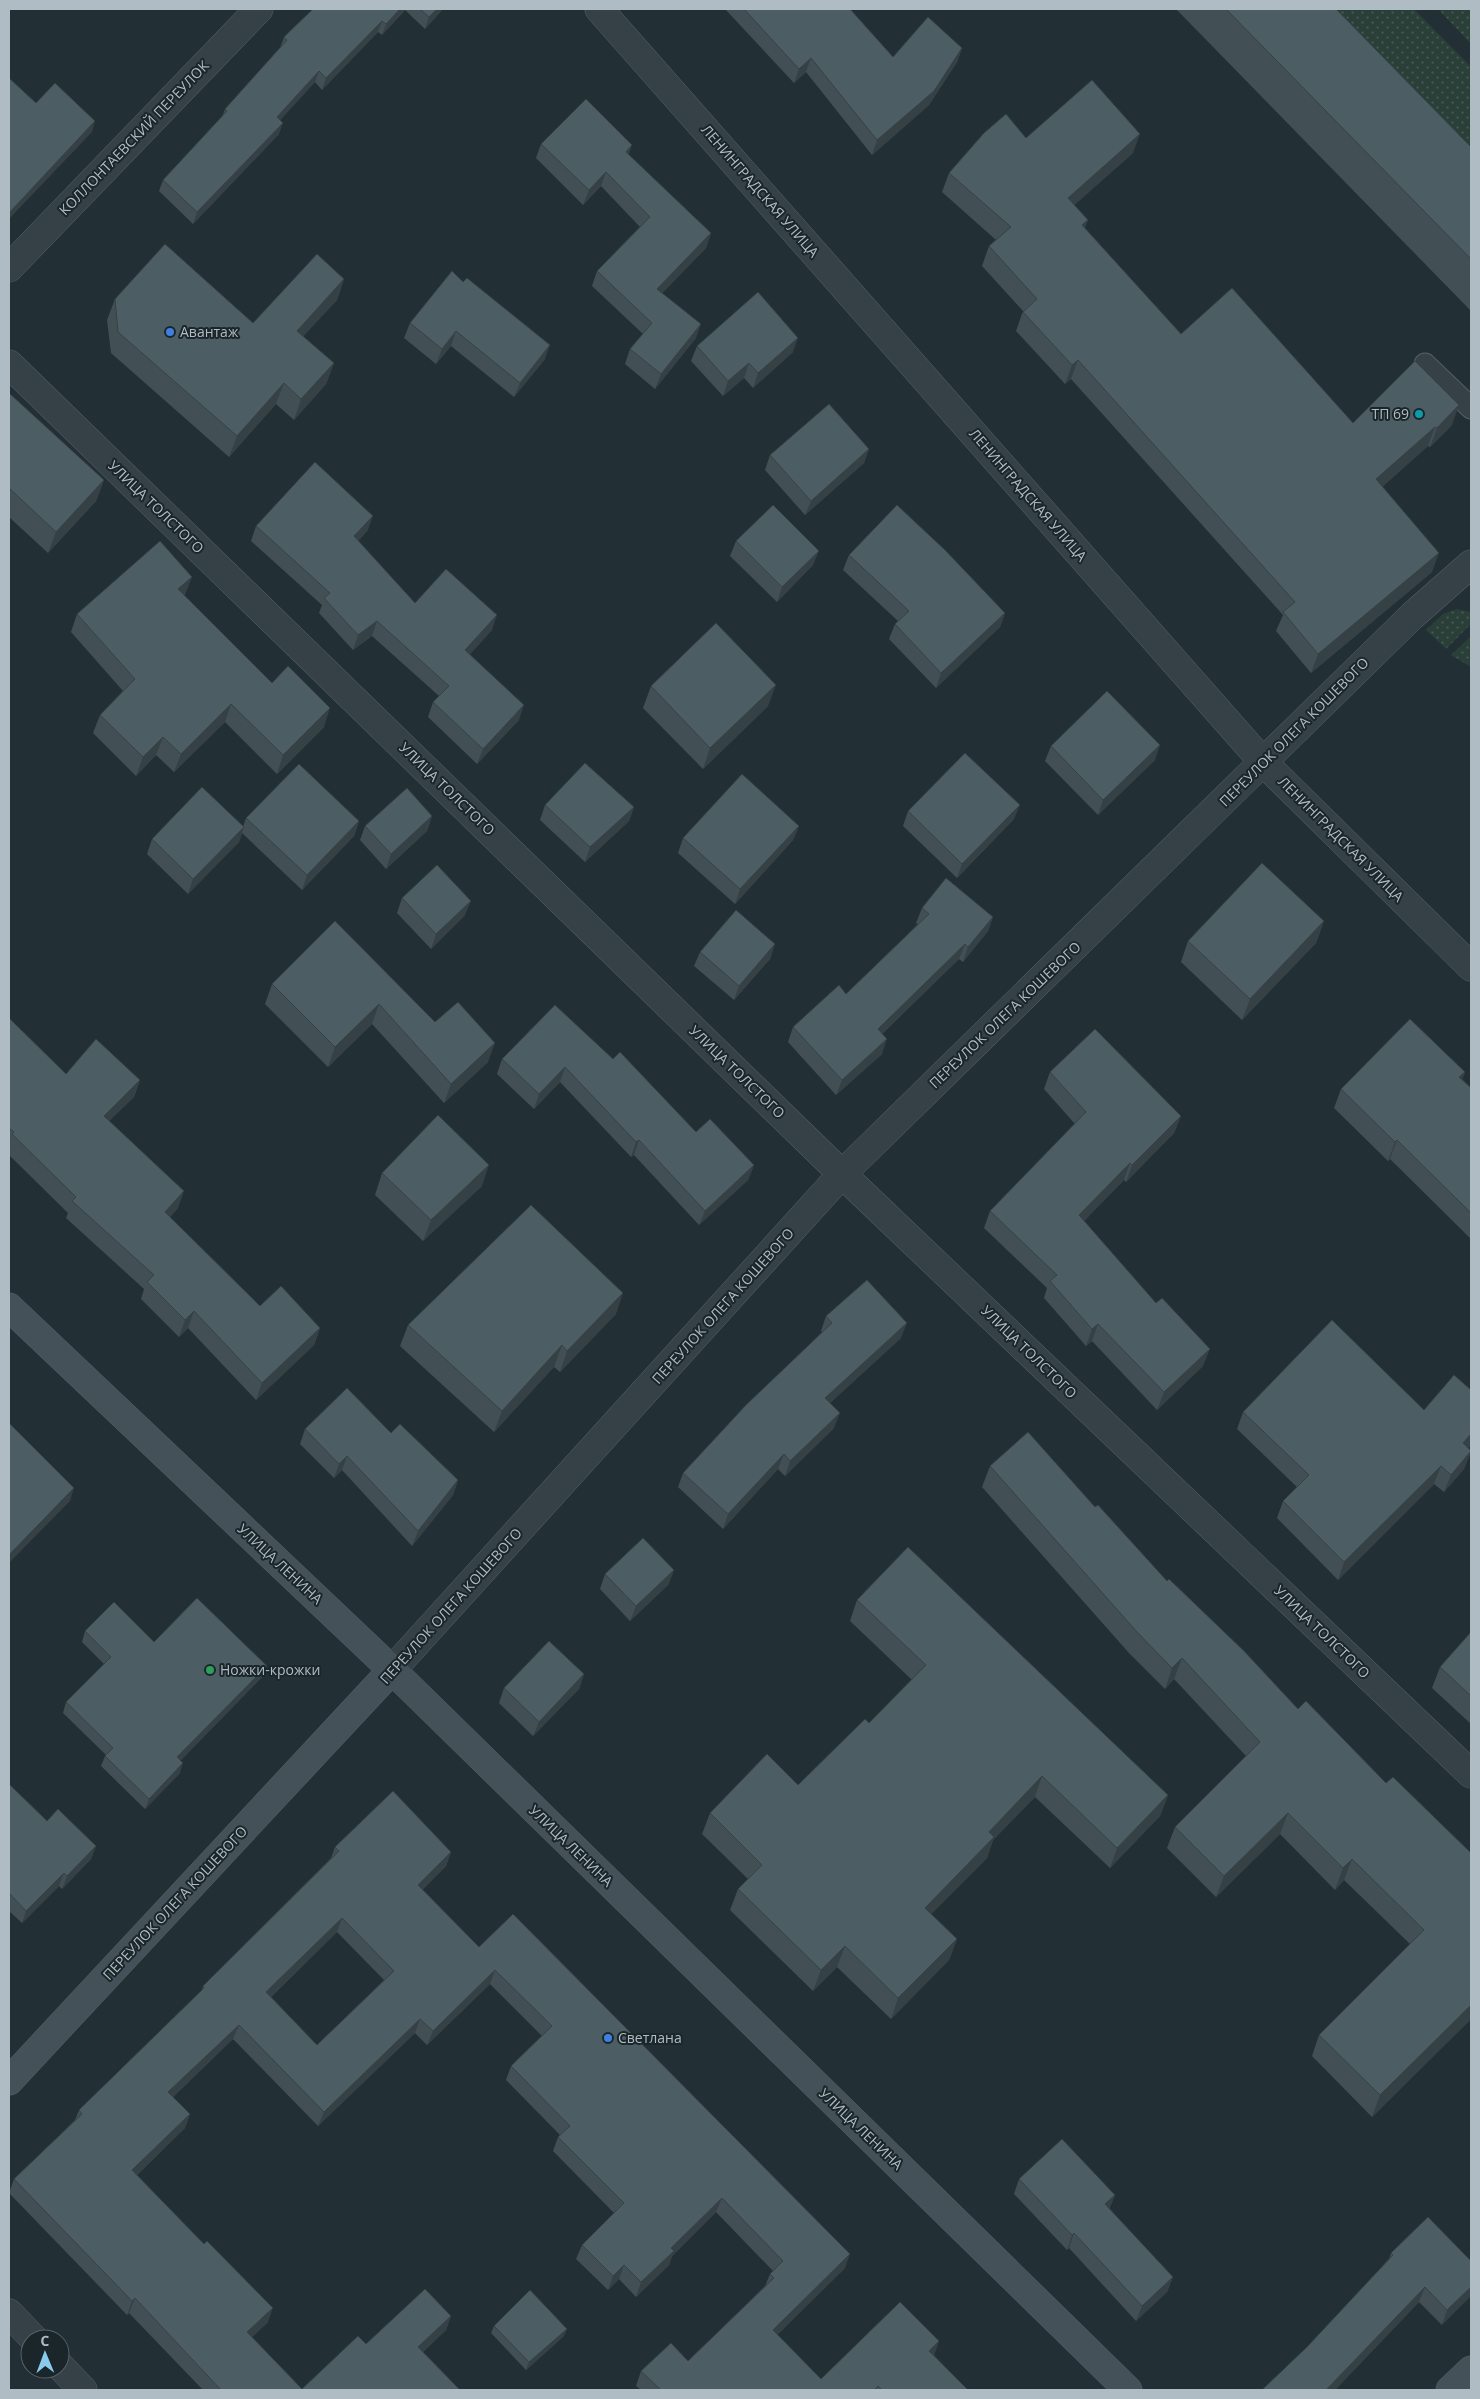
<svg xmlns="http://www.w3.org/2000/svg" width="1480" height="2399" font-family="'Open Sans',sans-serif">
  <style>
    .grass { fill: url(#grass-dots) }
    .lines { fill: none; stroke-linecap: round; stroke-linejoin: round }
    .lane-casing { stroke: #535f64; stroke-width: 23 }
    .street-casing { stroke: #535f64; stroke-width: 29 }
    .secondary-casing { stroke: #535f64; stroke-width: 29 }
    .lane { stroke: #354146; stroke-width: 21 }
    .street { stroke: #354146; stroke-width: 28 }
    .secondary { stroke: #445159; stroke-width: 28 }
    .wall { fill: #425056; fill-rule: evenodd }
    .shaded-wall { fill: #364146 }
    .building { fill: #4d5d64; stroke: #364146; fill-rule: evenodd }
    .shop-dot { fill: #3f7fe0; stroke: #1b262b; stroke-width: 2 }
    .culture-dot { fill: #0f9aa8; stroke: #1b262b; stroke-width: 2 }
    .leisure-dot { fill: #2e9e5b; stroke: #1b262b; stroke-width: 2 }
    .labels { text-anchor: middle; stroke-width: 4; stroke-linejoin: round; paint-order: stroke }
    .street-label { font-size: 14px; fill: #b0bcc3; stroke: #1b262b }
    .poi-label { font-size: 14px; fill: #b0bcc3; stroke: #1b262b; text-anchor: start }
  </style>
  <defs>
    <pattern id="grass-dots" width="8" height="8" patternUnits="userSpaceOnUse" patternTransform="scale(1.25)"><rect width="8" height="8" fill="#2b3f39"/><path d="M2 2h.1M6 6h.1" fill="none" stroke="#475954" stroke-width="1.8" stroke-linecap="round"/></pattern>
  </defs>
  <rect width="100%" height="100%" fill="#222f35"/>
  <path class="grass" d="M1321,9H1414L1471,67V162Z
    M1438,9H1471V44Z
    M1457,609L1471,612V624L1446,649L1426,630L1443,614Z
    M1471,636V667L1451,655Z"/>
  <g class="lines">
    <g class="lane-casing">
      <path id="lane" d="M1425,364L1471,408"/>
    </g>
    <g class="street-casing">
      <path id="street" d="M599,9L1264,763L1471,967
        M9,268L259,9
        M9,364L842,1174L1471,1774
        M392,1670L842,1174L1412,616L1471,564
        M9,2313L34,2339
        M60,2366L83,2390"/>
    </g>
    <g class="secondary-casing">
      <path id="secondary" d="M9,1307L392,1670L1128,2390
        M9,2081L392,1670
        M1450,2390L1471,2370"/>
    </g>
    <use href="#lane" class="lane"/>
    <use href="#street" class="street"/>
    <use href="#secondary" class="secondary"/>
  </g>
  <path class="wall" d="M313,9H443L425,29L405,10L382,35L378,32L322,90L315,82L280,120L279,134L193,224L159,191L163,180L222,117L225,109L280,48L284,37Z
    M725,9H850L893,57L962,48L957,62L929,105L872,155L806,72L794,83Z
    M1176,9H1336L1471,147V311Z
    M1026,138L1133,153L1074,205L1085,228L1181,334L1353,423L1452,425L1430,447L1428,446L1382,487L1432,572L1311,673L1276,631L1283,615L1071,379L1065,384L1016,331L1023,311L982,266L989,246L996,240L942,192L949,173Z
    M541,144L629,155L711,233L706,248L662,293L696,338L655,389L625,364L630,349L643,334L592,286L597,271L640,227L601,186L583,205L536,158Z
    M452,271L545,359L514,397L451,346L436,364L404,338L410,323Z
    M344,279L337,300L303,336L334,363L326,384L294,420L276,404L229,457L111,353L107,320L115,299L253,323Z
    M697,346L793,352L753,388L744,378L723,396L691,361Z
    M9,393L104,480L96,501L48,553L9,517Z
    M869,449L864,463L805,515L765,470L770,455Z
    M256,526L368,530L358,541L415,603L492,630L470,654L519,720L477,764L428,717L433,702L439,696L372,636L353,650L319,613L322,605L251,541Z
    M736,541L813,565L777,602L730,556Z
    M849,555L1005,613L1000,627L936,688L889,639L895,624L898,621L843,570Z
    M185,595V596L272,683L324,727L277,774L225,722L174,772L156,755L136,776L93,733L100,715L123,691L71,632L77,614Z
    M651,686L768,706L703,769L643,708Z
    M1051,746L1155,760L1098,815L1045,761Z
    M545,805L634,807L629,821L585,862L540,820Z
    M908,811L1014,819L957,878L903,826Z
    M432,816L427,831L386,869L360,840L365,826Z
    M246,818L359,821L354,836L302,890L242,833L239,842L188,894L147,854L152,839L243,827Z
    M799,826L793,840L735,904L678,853L683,838Z
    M402,898L465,915L431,949L397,913Z
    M922,908L993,917L988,931L963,962L959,959L882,1034V1054L836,1095L788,1042L793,1027L846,994L918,924L916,923Z
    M335,921L435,1022L488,1062L444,1103L372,1024L328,1067L265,1004L272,984Z
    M1324,921L1316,943L1242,1020L1181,962L1188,941Z
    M775,944L770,959L734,1000L694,966L700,952Z
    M9,1018L66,1074L140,1080L134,1097L109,1121L178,1208L170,1217L260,1306L320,1328L314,1345L256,1400L188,1328L179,1337L141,1299L144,1289L66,1218L68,1213L9,1155Z
    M502,1059H613L696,1132L754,1165L748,1180L699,1225L634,1155L631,1157L560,1082L534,1109L497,1074Z
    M1050,1072L1181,1116L1174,1133L1126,1182L1124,1180L1084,1221L1203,1366L1157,1410L1092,1341L1086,1346L1044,1298L1047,1288L984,1228L990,1211L1075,1124L1044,1089Z
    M1465,1072L1462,1079L1471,1088V1239L1390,1159L1388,1161L1334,1108L1341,1089Z
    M382,1173L482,1186L423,1241L375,1195Z
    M616,1314L560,1372L554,1367L494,1432L400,1346L408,1325Z
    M826,1316L901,1338L830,1403L834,1428L785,1476L778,1469L723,1529L678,1487L683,1473L822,1332L821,1331Z
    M1471,1390V1445L1468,1448L1471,1451L1464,1469L1444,1492L1434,1484L1338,1580L1277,1518L1283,1501L1297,1487L1237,1429L1243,1412L1424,1410Z
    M305,1429L391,1433L458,1480L453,1495L412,1546L342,1470L334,1478L300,1444Z
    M990,1466L1095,1507L1167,1581L1298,1709L1386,1783L1471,1853V2019L1372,2117L1312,2056L1319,2035L1410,1944L1344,1880L1335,1890L1280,1834L1216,1897L1167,1848L1175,1827L1246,1756L1174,1679L1165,1689L1129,1653L982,1487Z
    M674,1570L668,1585L630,1621L600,1589L605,1574Z
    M857,1600L1168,1795L1160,1816L1110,1868L1035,1797L993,1840L987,1858L931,1914L957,1939L949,1960L891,2019L837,1967L813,1991L730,1910L738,1889L748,1879L702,1834L710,1813L798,1785L869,1723L912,1680L850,1621Z
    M85,1631L154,1642L263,1676L181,1760L180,1773L145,1809L101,1766L105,1756L106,1755L63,1713L66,1702L104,1664L82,1642Z
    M1471,1632V1724L1432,1688L1440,1667Z
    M584,1674L579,1689L533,1736L499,1703L504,1688Z
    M9,1784L47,1821L96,1846L91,1859L62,1889L59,1886L22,1923L9,1911Z
    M335,1847L451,1852L446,1866L422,1890L479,1947L845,2268L777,2335L821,2379L939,2341L934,2355L968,2390H641L636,2386L641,2371L688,2361L765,2286L770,2274L773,2271L716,2212L672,2256L669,2265L636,2297L619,2279L608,2290L576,2259L582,2245L614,2213L553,2151L558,2137L560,2135L506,2080L511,2066L542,2036L490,1984L427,2045L415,2033L318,2126L233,2039L173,2097L190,2114L185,2128L137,2175L268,2322L252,2337L302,2389L366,2344L451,2316L446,2330L423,2352L460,2390H203L129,2313L127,2315L9,2193L14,2179L75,2120L79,2110L201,1992L203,1986L331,1858ZM337,1932L384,1980L317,2045L271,1997Z
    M1019,2179L1115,2195L1109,2209L1173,2277L1167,2292L1136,2321L1069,2248L1067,2250L1014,2194Z
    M1391,2253L1471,2261L1442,2325L1419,2302L1335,2390H1262L1307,2347L1389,2259Z
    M494,2326L564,2336L526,2370L491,2333Z"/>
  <path class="shaded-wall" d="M400,9H405L382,35L386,24Z
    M437,9H443L425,29L429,17Z
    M382,21L378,32L322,90L326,78Z
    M962,48L957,62L929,105L872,155L877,140Z
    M811,58L806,72L794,83L799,69Z
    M319,71L315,82L273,128L277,117Z
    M95,121L92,132L9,219V213Z
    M283,123L279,134L193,224L197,212Z
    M1140,134L1133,153L1061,217L1068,198Z
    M632,145L627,160L626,152Z
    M606,172L601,186L583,205L589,190Z
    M1088,220L1081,239L1082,225Z
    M711,233L706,248L652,304L657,289Z
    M344,279L337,300L289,352L297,331Z
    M701,324L696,338L655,389L661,374Z
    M456,331L451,346L436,364L442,349Z
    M798,338L793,352L753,388L758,373Z
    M550,345L545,359L514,397L520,383Z
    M1078,360L1071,379L1065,384L1072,365Z
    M334,363L326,384L294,420L301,399Z
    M749,363L744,378L723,396L728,381Z
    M284,383L276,404L229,457L237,436Z
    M1459,405L1452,425L1430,447L1437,428Z
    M1435,427L1428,446L1369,498L1376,479Z
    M869,449L864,463L805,515L811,501Z
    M104,480L96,501L48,553L56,532Z
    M373,516L368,530L349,551L354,536Z
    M819,551L813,565L777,602L782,587Z
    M1439,553L1432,572L1311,673L1318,654Z
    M192,577L185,595L172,608L178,589Z
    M1005,613L1000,627L936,688L941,673Z
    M497,615L492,630L460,665L465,650Z
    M377,621L372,636L353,650L358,635Z
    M776,685L768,706L703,769L710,748Z
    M231,704L225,722L174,772L181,754Z
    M524,705L519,720L477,764L483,749Z
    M330,708L324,727L277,774L283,755Z
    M163,737L156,755L136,776L143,757Z
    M1160,745L1155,760L1098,815L1103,800Z
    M1020,805L1014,819L957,878L962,864Z
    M634,807L629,821L585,862L590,847Z
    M432,816L427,831L386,869L391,854Z
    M359,821L354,836L302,890L307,875Z
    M799,826L793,840L735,904L740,889Z
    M244,827L239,842L188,894L193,879Z
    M471,901L465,915L431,949L436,934Z
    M993,917L988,931L963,962L968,947Z
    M1324,921L1316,943L1242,1020L1250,999Z
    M775,944L770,959L734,1000L739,986Z
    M965,944L959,959L872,1043L878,1029Z
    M379,1004L372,1024L328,1067L335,1047Z
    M887,1039L882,1054L836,1095L842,1080Z
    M495,1043L488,1062L444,1103L451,1084Z
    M565,1067L560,1082L534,1109L539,1094Z
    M1465,1072L1458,1091L1459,1077Z
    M140,1080L134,1097L97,1133L104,1116Z
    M1181,1116L1174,1133L1126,1182L1132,1165Z
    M639,1140L634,1155L631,1157L636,1142Z
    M1397,1140L1390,1159L1388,1161L1395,1142Z
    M1130,1163L1124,1180L1073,1232L1079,1215Z
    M489,1165L482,1186L423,1241L431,1220Z
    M754,1165L748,1180L699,1225L705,1211Z
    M184,1191L178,1208L159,1229L165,1212Z
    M623,1293L616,1314L560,1372L567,1351Z
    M194,1311L188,1328L179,1337L185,1320Z
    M907,1323L901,1338L820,1412L825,1398Z
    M1098,1324L1092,1341L1086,1346L1092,1329Z
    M320,1328L314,1345L256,1400L262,1383Z
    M562,1345L554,1367L494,1432L502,1411Z
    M1210,1349L1203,1366L1157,1410L1164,1392Z
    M840,1413L834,1428L785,1476L790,1461Z
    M1471,1434V1445L1456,1461L1463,1443Z
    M1471,1451L1464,1469L1444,1492L1451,1475Z
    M784,1454L778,1469L723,1529L728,1514Z
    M347,1456L342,1470L334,1478L339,1464Z
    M1441,1466L1434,1484L1338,1580L1344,1562Z
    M458,1480L453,1495L412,1546L418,1531Z
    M74,1488L70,1501L9,1563V1555Z
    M674,1570L668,1585L630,1621L636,1606Z
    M1182,1658L1174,1679L1165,1689L1172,1668Z
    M267,1666L263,1676L174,1767L177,1757Z
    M584,1674L579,1689L533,1736L539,1722Z
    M183,1763L180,1773L145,1809L149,1799Z
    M1042,1776L1035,1797L993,1840L987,1858L917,1928L925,1908L989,1832Z
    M1168,1795L1160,1816L1110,1868L1117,1848Z
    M1288,1813L1280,1834L1216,1897L1224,1876Z
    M96,1846L91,1859L62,1889L67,1876Z
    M451,1852L446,1866L412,1899L418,1885Z
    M1352,1859L1344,1880L1335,1890L1343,1868Z
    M64,1873L59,1886L22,1923L26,1911Z
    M342,1918L337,1932L261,2006L266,1992Z
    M957,1939L949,1960L891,2019L898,1998Z
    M845,1946L837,1967L813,1991L821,1970Z
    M495,1970L490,1984L427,2045L433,2031Z
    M1471,2005V2019L1372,2117L1380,2095Z
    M420,2019L415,2033L318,2126L324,2112Z
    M239,2025L233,2039L163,2106L168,2092Z
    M190,2114L185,2128L127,2184L132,2170Z
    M1115,2195L1109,2210L1105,2204Z
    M722,2198L716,2212L672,2256L669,2265L636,2297L641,2282L671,2248Z
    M1074,2233L1069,2248L1067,2250L1072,2235Z
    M850,2254L845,2268L768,2344L773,2330Z
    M624,2265L619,2279L608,2290L613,2276Z
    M1173,2277L1167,2292L1136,2321L1142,2306Z
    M1425,2287L1419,2302L1335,2390H1326Z
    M1471,2287V2296L1442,2325L1447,2310Z
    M135,2298L129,2313L127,2315L132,2301Z
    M273,2308L268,2322L242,2347L247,2332Z
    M451,2316L446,2330L413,2361L418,2347Z
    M567,2329L564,2336L526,2370L529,2362Z
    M939,2341L934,2355L929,2351Z"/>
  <path class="building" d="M313,9H400L386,24L382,21L326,78L319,71L277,117L283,123L197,212L163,180L227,111L225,109L287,40L284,37Z
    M420,9H437L429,17Z
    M744,9H850L893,57L928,17L962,48L934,91L877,140L811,58L799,69Z
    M1226,9H1336L1471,147V259Z
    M9,78L36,103L55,83L95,121L9,213Z
    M1092,80L1140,134L1068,198L1088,220L1082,225L1181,334L1232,288L1353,423L1415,361L1459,405L1437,428L1435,427L1376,479L1439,553L1318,654L1283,612L1295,602L1078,360L1072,365L1023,312L1037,299L989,246L1011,227L949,173L984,133L1006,114L1026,138Z
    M586,99L632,145L626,152L711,233L657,289L701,324L661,374L630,349L652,323L597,271L650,217L606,172L589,190L541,144Z
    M165,244L253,323L317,254L344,279L297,331L334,363L301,399L284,383L237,436L118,332L115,299Z
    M452,271L463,282L467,278L550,345L520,383L456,331L442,349L410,323Z
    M758,292L798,338L758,373L749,363L728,381L697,346Z
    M9,393L104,480L56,532L9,488Z
    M829,404L869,449L811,501L770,455Z
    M315,462L373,516L354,536L415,603L446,569L497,615L465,650L524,705L483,749L433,702L449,686L377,621L358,635L324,598L330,593L256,526Z
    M773,505L819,551L782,587L736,541Z
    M897,505L945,550L1005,613L941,673L895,624L909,611L849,555Z
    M160,541L192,577L178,589L272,683L288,666L330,708L283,755L231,704L181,754L163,737L143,757L100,715L135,679L77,614Z
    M716,623L776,685L710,748L651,686Z
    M1107,691L1160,745L1103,800L1051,746Z
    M965,753L1020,805L962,864L908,811Z
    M585,763L634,807L590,847L545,805Z
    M299,764L359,821L307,875L246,818Z
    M742,774L799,826L740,889L683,838Z
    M202,787L244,827L193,879L152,839Z
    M407,788L432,816L391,854L365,826Z
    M1262,863L1324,921L1250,999L1188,941Z
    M437,865L471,901L436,934L402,898Z
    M946,878L993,917L968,947L965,944L878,1029L887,1039L842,1080L793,1027L839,985L846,994L929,914L922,908Z
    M736,910L775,944L739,986L700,952Z
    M335,921L435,1022L458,1002L495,1043L451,1084L379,1004L335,1047L272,984Z
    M555,1005L613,1059L620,1052L696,1132L710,1119L754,1165L705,1211L639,1140L636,1142L565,1067L539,1094L502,1059Z
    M9,1018L66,1074L96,1039L140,1080L104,1116L184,1191L165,1212L260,1306L281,1286L320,1328L262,1383L194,1311L185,1320L147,1282L154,1275L72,1201L76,1197L12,1134L14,1132L9,1128Z
    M1410,1019L1465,1072L1459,1077L1471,1088V1213L1397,1140L1395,1142L1341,1089Z
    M1095,1029L1181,1116L1132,1165L1130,1163L1079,1215L1156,1303L1162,1298L1210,1349L1164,1392L1098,1324L1092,1329L1050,1281L1057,1275L990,1211L1086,1112L1050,1072Z
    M438,1115L489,1165L431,1220L382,1173Z
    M531,1205L623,1293L567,1351L562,1345L502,1411L408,1325Z
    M867,1280L907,1323L825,1398L840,1413L790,1461L784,1454L728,1514L683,1473L746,1405L832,1323L826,1316Z
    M1332,1320L1424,1410L1454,1375L1471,1390V1434L1463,1443L1471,1451L1451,1475L1441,1466L1344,1562L1283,1501L1309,1475L1243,1412Z
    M347,1388L391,1433L400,1424L458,1480L418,1531L347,1456L339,1464L305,1429Z
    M9,1423L74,1488L9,1555Z
    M1028,1432L1095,1507L1098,1505L1167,1581L1169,1579L1244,1651L1298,1709L1306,1701L1386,1783L1393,1777L1471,1853V2005L1380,2095L1319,2035L1424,1930L1352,1859L1343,1868L1288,1813L1224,1876L1175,1827L1260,1742L1182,1658L1172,1668L1137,1632L990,1466Z
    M643,1538L674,1570L636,1606L605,1574Z
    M908,1547L1168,1795L1117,1848L1042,1776L989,1832L994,1837L925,1908L957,1939L898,1998L845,1946L821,1970L738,1889L762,1865L710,1813L767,1754L798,1785L865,1719L869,1723L926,1665L857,1600Z
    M197,1598L267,1666L177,1757L183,1763L149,1799L105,1756L113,1748L66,1702L111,1657L85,1631L114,1602L154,1642Z
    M1471,1632V1696L1440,1667Z
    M549,1641L584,1674L539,1722L504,1688Z
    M9,1784L47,1821L58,1809L96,1846L67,1876L64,1873L26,1911L9,1893Z
    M393,1791L451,1852L418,1885L479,1947L513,1914L850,2254L773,2330L821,2379L900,2302L939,2341L929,2351L968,2390H882L878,2386L874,2390H661L641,2371L671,2343L688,2361L774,2278L770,2274L783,2261L722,2198L671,2248L674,2251L641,2282L624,2265L613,2276L582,2245L624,2203L558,2137L570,2126L511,2066L552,2026L495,1970L433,2031L420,2019L324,2112L239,2025L168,2092L190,2114L132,2170L204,2244L207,2241L273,2308L247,2332L302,2389L358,2336L366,2344L425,2289L451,2316L418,2347L460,2390H221L135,2298L132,2301L14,2179L82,2114L79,2110L204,1988L203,1986L339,1851L335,1847ZM342,1918L394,1971L317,2045L266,1992Z
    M1062,2139L1115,2195L1105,2204L1173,2277L1142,2306L1074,2233L1072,2235L1019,2179Z
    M1428,2217L1471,2261V2287L1447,2310L1425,2287L1326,2390H1262L1307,2347L1393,2255L1391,2253Z
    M530,2290L567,2329L529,2362L494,2326Z"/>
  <g class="shop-dot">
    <circle cx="170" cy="332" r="5"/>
    <circle cx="608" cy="2038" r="5"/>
  </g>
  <circle class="culture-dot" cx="1419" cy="414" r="5"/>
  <circle class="leisure-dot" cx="210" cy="1670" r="5"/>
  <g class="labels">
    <g class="street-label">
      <text transform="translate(134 138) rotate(-46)" y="5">КОЛЛОНТАЕВСКИЙ ПЕРЕУЛОК</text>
      <text transform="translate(760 191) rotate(49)" y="5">ЛЕНИНГРАДСКАЯ УЛИЦА</text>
      <text transform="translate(1028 495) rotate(49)" y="5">ЛЕНИНГРАДСКАЯ УЛИЦА</text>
      <text transform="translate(156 507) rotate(44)" y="5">УЛИЦА ТОЛСТОГО</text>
      <text transform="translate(1294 732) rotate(-45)" y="5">ПЕРЕУЛОК ОЛЕГА КОШЕВОГО</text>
      <text transform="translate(447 789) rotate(44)" y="5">УЛИЦА ТОЛСТОГО</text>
      <text transform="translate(1341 839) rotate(45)" y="5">ЛЕНИНГРАДСКАЯ УЛИЦА</text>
      <text transform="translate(1005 1015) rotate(-44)" y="5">ПЕРЕУЛОК ОЛЕГА КОШЕВОГО</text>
      <text transform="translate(737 1072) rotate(44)" y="5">УЛИЦА ТОЛСТОГО</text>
      <text transform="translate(723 1306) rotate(-48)" y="5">ПЕРЕУЛОК ОЛЕГА КОШЕВОГО</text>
      <text transform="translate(1029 1352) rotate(44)" y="5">УЛИЦА ТОЛСТОГО</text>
      <text transform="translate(280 1564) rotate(43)" y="5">УЛИЦА ЛЕНИНА</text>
      <text transform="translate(451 1606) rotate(-48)" y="5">ПЕРЕУЛОК ОЛЕГА КОШЕВОГО</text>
      <text transform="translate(1322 1632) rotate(44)" y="5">УЛИЦА ТОЛСТОГО</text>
      <text transform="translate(571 1846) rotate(44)" y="5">УЛИЦА ЛЕНИНА</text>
      <text transform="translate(175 1903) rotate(-47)" y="5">ПЕРЕУЛОК ОЛЕГА КОШЕВОГО</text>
      <text transform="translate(861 2129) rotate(44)" y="5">УЛИЦА ЛЕНИНА</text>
    </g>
    <g class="poi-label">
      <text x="180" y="337">Авантаж</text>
      <text x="1409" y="419" text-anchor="end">ТП 69</text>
      <text x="220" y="1675">Ножки-крожки</text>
      <text x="618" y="2043">Светлана</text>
    </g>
  </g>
  <rect width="1480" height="2399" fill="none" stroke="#b0bcc3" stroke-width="20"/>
  <g transform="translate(45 2354) rotate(359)"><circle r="24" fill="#1b262b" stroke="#576268"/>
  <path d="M0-4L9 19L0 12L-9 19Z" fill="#8acaed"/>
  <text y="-8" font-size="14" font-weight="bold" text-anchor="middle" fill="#b0bcc3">С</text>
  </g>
</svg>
